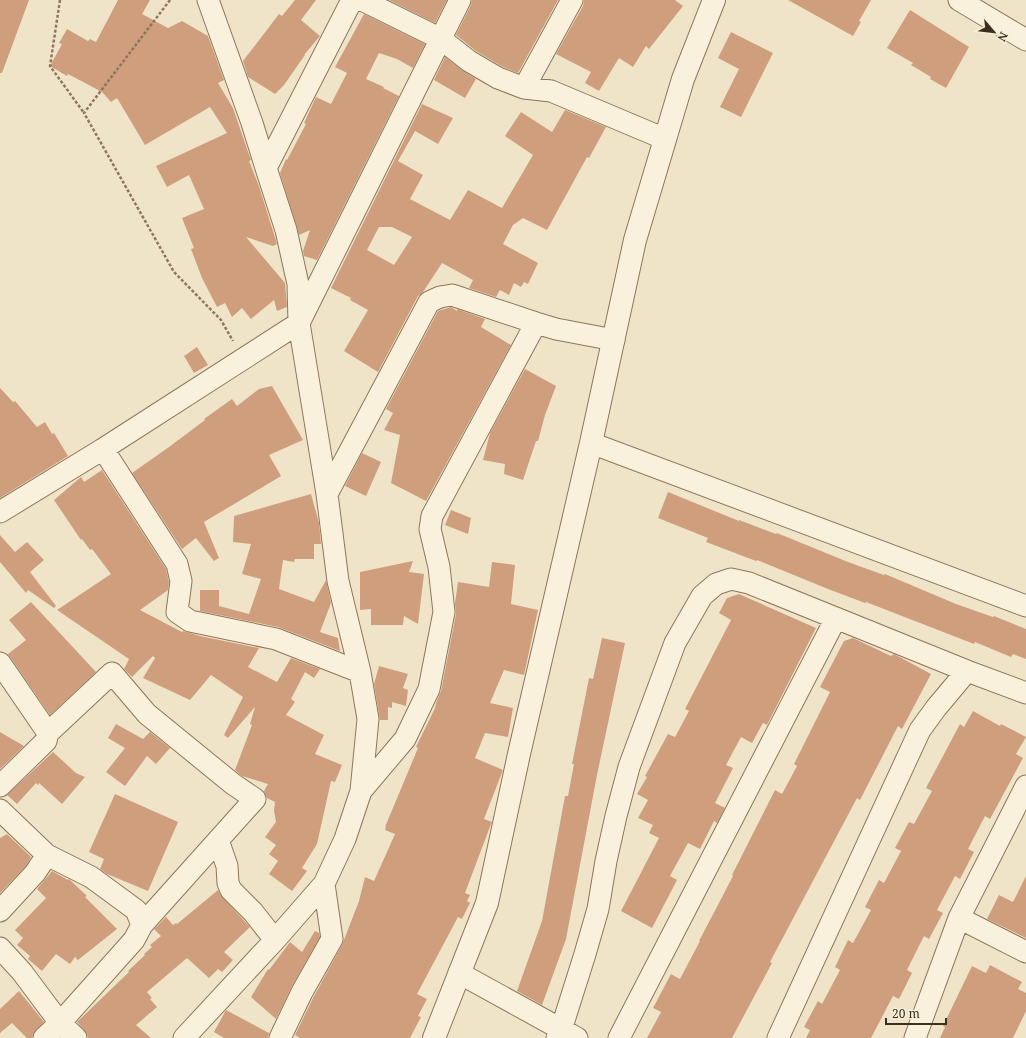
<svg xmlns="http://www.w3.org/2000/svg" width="1026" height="1038" font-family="'Noto Serif',serif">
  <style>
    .building { fill: #cf9f7d; fill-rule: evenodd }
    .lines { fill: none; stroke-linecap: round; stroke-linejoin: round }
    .minor-casing { stroke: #8d765c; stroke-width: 23 }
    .tertiary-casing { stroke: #8d765c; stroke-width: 24 }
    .path { stroke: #8d765c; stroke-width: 2.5; stroke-dasharray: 3 2; stroke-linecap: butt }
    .minor { stroke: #faf1dc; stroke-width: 21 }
    .tertiary { stroke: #faf1dc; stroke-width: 22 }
  </style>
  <rect width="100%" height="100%" fill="#f0e4c8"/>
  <path class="building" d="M0,0H29L2,73H0Z
    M118,0H150L142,14L168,28L182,21L208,36L224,80L218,83L233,108L247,149L251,160L249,161L259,186L277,244L273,246L246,237L285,283L287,307L277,311L274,300L251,319L242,308L232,317L225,303L217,307L202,278L191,249L194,248L182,218L204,209L189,175L167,187L156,166L227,133L210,107L145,145L117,98L111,102L102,92L68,74L67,76L50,66L62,44L59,43L67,29L88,41L90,39L96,42Z
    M295,0H316L301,20L320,36L304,55H305L284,85L275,94L248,77L243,61L279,14L282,16Z
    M389,0H447L435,23Z
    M472,0H558L518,73L503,67L476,51L456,35L471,5Z
    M584,0H675L683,6L649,49L646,46L633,67L619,58L599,91L585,83L591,72L556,54L583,6Z
    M788,0H871L859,21L861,22L853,36Z
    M910,10L969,47L946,88L930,79L931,77L911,65L913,63L887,48Z
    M364,14L425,44L413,68L397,59L379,53L366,79L384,87L383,88L399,96L317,260L304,256L303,251L310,230L299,235L280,173L286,159L287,160L306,124L304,123L316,97L331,104L347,73L335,67Z
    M731,32L773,53L741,117L720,107L739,69L718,58Z
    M445,57L462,70L476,79L465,98L434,80Z
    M422,104L453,118L438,144L415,131L398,161L423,175L410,199L450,220L468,190L502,208L533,155L505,136L521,112L552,132L565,110L606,127L589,158L587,157L547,230L523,218L513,225L503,244L538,263L528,284L524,282L521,287L514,283L509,295L500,290L496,297L469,288L473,280L442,263L423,292L418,296L378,372L344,351L368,310L350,300L351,298L331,288ZM379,227H392L412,237L394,265L367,250Z
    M451,307L457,311V309L485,319L481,327L511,345L426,501L391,483L400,435L384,430L393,413L386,409L438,311Z
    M197,347L208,365L194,373L184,356Z
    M525,369L556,386L545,415L538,441H536L523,480L504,474L505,464L483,460L490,433Z
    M272,386L303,440L269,455L281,476L204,522L219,558L214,561L196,538L182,549L132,473L169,447L205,420L204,419L232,399L237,406L259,389Z
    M0,388L13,402L15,401L37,427L45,422L52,434L54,433L68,456L0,498Z
    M362,453L381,462L366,496L345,486Z
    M102,470L166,569L169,582L168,590L140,610L182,632L183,631L200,636L259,648L248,667L277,682L291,658L320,669L314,678L305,672L291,699L295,702L286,715L324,735L315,754L342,765L335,782L331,781L317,844L302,868L307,871L292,891L269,874L278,861L269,854L276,845L265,837L276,822L274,811L275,802L267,798L264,791L268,784L242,776L235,770L252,725L250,724L255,707L228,738L224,735L243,697L211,675L190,700L143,678L155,658L153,656L132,677L124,669L129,659L57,610L111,574L92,549L90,550L82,539L81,540L54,500L81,477L84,482Z
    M668,492L739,521V520L776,534L777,533L848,562L884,575L885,574L956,604L993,617L994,616L1026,629V659L1013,654L1011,657L975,642L974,644L866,602L865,603L828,589L757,560L756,561L706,542L708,538L658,518Z
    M311,494L319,523L321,544H314V559H295L294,562L283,560L279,589L314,602L326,580L331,603L320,632L338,638L340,651L278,627L200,611V590H219V606L249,614L261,579L242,574L251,544L233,542L234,516Z
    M451,510L471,518L468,534L445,525Z
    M0,535L15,552L27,542L44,560L30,572L56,606L54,608L28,590L26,593L0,562Z
    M413,561L409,572L424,574L418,624L404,616L403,625H371V609L360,610V572Z
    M492,562L515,565L511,604L538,610L524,675L504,670L490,703L513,708L508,737L485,733L475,758L503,770L484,819L492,822L491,824L465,893L470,895L467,901L470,903L462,919L458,917L417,994L427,999L418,1016L421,1017L410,1038H300L295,1035L313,998L342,945L359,901L365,877L374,881L395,834L385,830L386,827H385L418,748L416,747L435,708L436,703L441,691L456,614L455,603L458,582L489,587Z
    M739,594L816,628L767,725L763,723L752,743L741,737L726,765L733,768L715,803L725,808L717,823L714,821L700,849L688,843L670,876L677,880L652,928L621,911L659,838L649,833L653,825L638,818L648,800L637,794L647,777L645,776L668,734L675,737L689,711L685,709L731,620L719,613L727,598Z
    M31,602L96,672L50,715L8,654L26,640L9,620Z
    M602,638L625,643L597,775L566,939L542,1005L517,991L542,921L565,796H568L574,764H572L589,678L593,679Z
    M853,638L891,656L894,654L931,674L902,729L898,726L860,800L857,798L770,962L772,963L732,1038H647L661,1012L653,1008L671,974L680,979L700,941H699L733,876L732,875L775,790L782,794L797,766L794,764L830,692L820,687L844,641Z
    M379,666L408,674L403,688L408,690L406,706L392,702V708L388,707V720H380L374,684Z
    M973,711L1000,726L1001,724L1026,737L1016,754L1023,758L990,819L985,816L968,849L974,852L960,879L955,876L937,910L943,913L929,939L924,936L907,970L912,973L899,999L893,996L871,1038H806L810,1030L804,1027L818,1001L822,1004L840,970L835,967L848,940L853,943L871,910L865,907L879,880L884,883L901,851L895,848L909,822L914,824L932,791L926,788L960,724L964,727Z
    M116,724L143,739L150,732L170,748L156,764L147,756L125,786L106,772L125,748L108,738Z
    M0,732L24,746L0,769Z
    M53,752L76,773L85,777L62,804L39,783L38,785L36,783L17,804L7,795Z
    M115,794L178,822L148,891L107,874L100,869L104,859L89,852Z
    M7,834L31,857L26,866L0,893V838Z
    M52,871L68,880L69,879L87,896L85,897L117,929L78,960L75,957L70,964L56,954L42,971L28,959L30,956L17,945L23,938L15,930L46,898L37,889Z
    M1026,876V938L987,919L999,895L1013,902Z
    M218,890L223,898L250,927L224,952L233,960L222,972L218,969L209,978L187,958L147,992L152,998L150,999L157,1007L136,1025L151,1038H88L87,1034L84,1030L77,1022L129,972L128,971L145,955L144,954L152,947L150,945L161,936L154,929L166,917L173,925L176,923L177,924Z
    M315,931L319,933L320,937L292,986L276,1019L251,997L268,969L269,970L290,942L302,952Z
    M990,965L1022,982L1018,989L1026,993V1011L1013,1038H940L945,1027L943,1026L972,966L986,973Z
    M19,991L44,1022L36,1030L33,1034L32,1038H27L12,1023L0,1033V1009Z
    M226,1010L269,1033L268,1038H224L214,1032Z"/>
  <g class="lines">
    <g class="minor-casing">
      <path id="minor" d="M362,0L441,39L469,61L498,78L524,88L551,91L665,139
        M959,0L1026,40
        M524,88L572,0
        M266,168L352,0
        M591,443L1026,606
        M103,449L177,564L181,581L177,612L190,621L276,639L360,672
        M327,494L429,302L440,297L452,295L536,323L556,329L614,340
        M0,512L103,449L299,323L460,0
        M0,663L48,733L46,741L0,786
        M48,733L112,673L147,714L233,784L255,799L142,925
        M361,791L405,739L429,689L444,612L439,567L430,529L432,516L536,323
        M0,810L47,855L91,877L136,910L142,925L134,940L60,1023L44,1038
        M218,840L227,866L228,883L231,890L253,912L275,940
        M0,911L35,873L47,855
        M959,918L1026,952
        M0,948L22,972L60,1023L76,1038
        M459,973L577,1038
        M184,1038L275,940L324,884L345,839L361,791L368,719L360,672L338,581L327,494L299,323L298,284L286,230L266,168L252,123L208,0
        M280,1038L302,992L332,939L324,884
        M557,1038L561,1030L585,954L598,909L606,861L616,816L629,767L675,643L702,596L716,584L731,579L749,583L967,671L1026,693
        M619,1038L836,618
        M778,1038L920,730L936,708L967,671
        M915,1038L959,918L1026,786"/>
    </g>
    <g class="tertiary-casing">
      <path id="tertiary" d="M434,1038L487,903L519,754L591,443L635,240L683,79L714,0"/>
    </g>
    <path class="path" d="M60,0L50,66L84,113
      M170,0L84,113L174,272L221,320L233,341"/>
    <use href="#minor" class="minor"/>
    <use href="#tertiary" class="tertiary"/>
  </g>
  <g transform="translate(994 32) rotate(118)" stroke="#f7eed8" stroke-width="3" paint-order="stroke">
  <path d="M0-3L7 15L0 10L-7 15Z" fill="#3d2e20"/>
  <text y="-6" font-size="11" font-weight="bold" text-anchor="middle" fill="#3d2e20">N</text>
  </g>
  <path d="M886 1018v6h60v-6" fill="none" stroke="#3d2e20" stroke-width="2"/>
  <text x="892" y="1018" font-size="12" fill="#3d2e20" stroke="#f7eed8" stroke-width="3" paint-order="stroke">20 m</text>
</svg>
